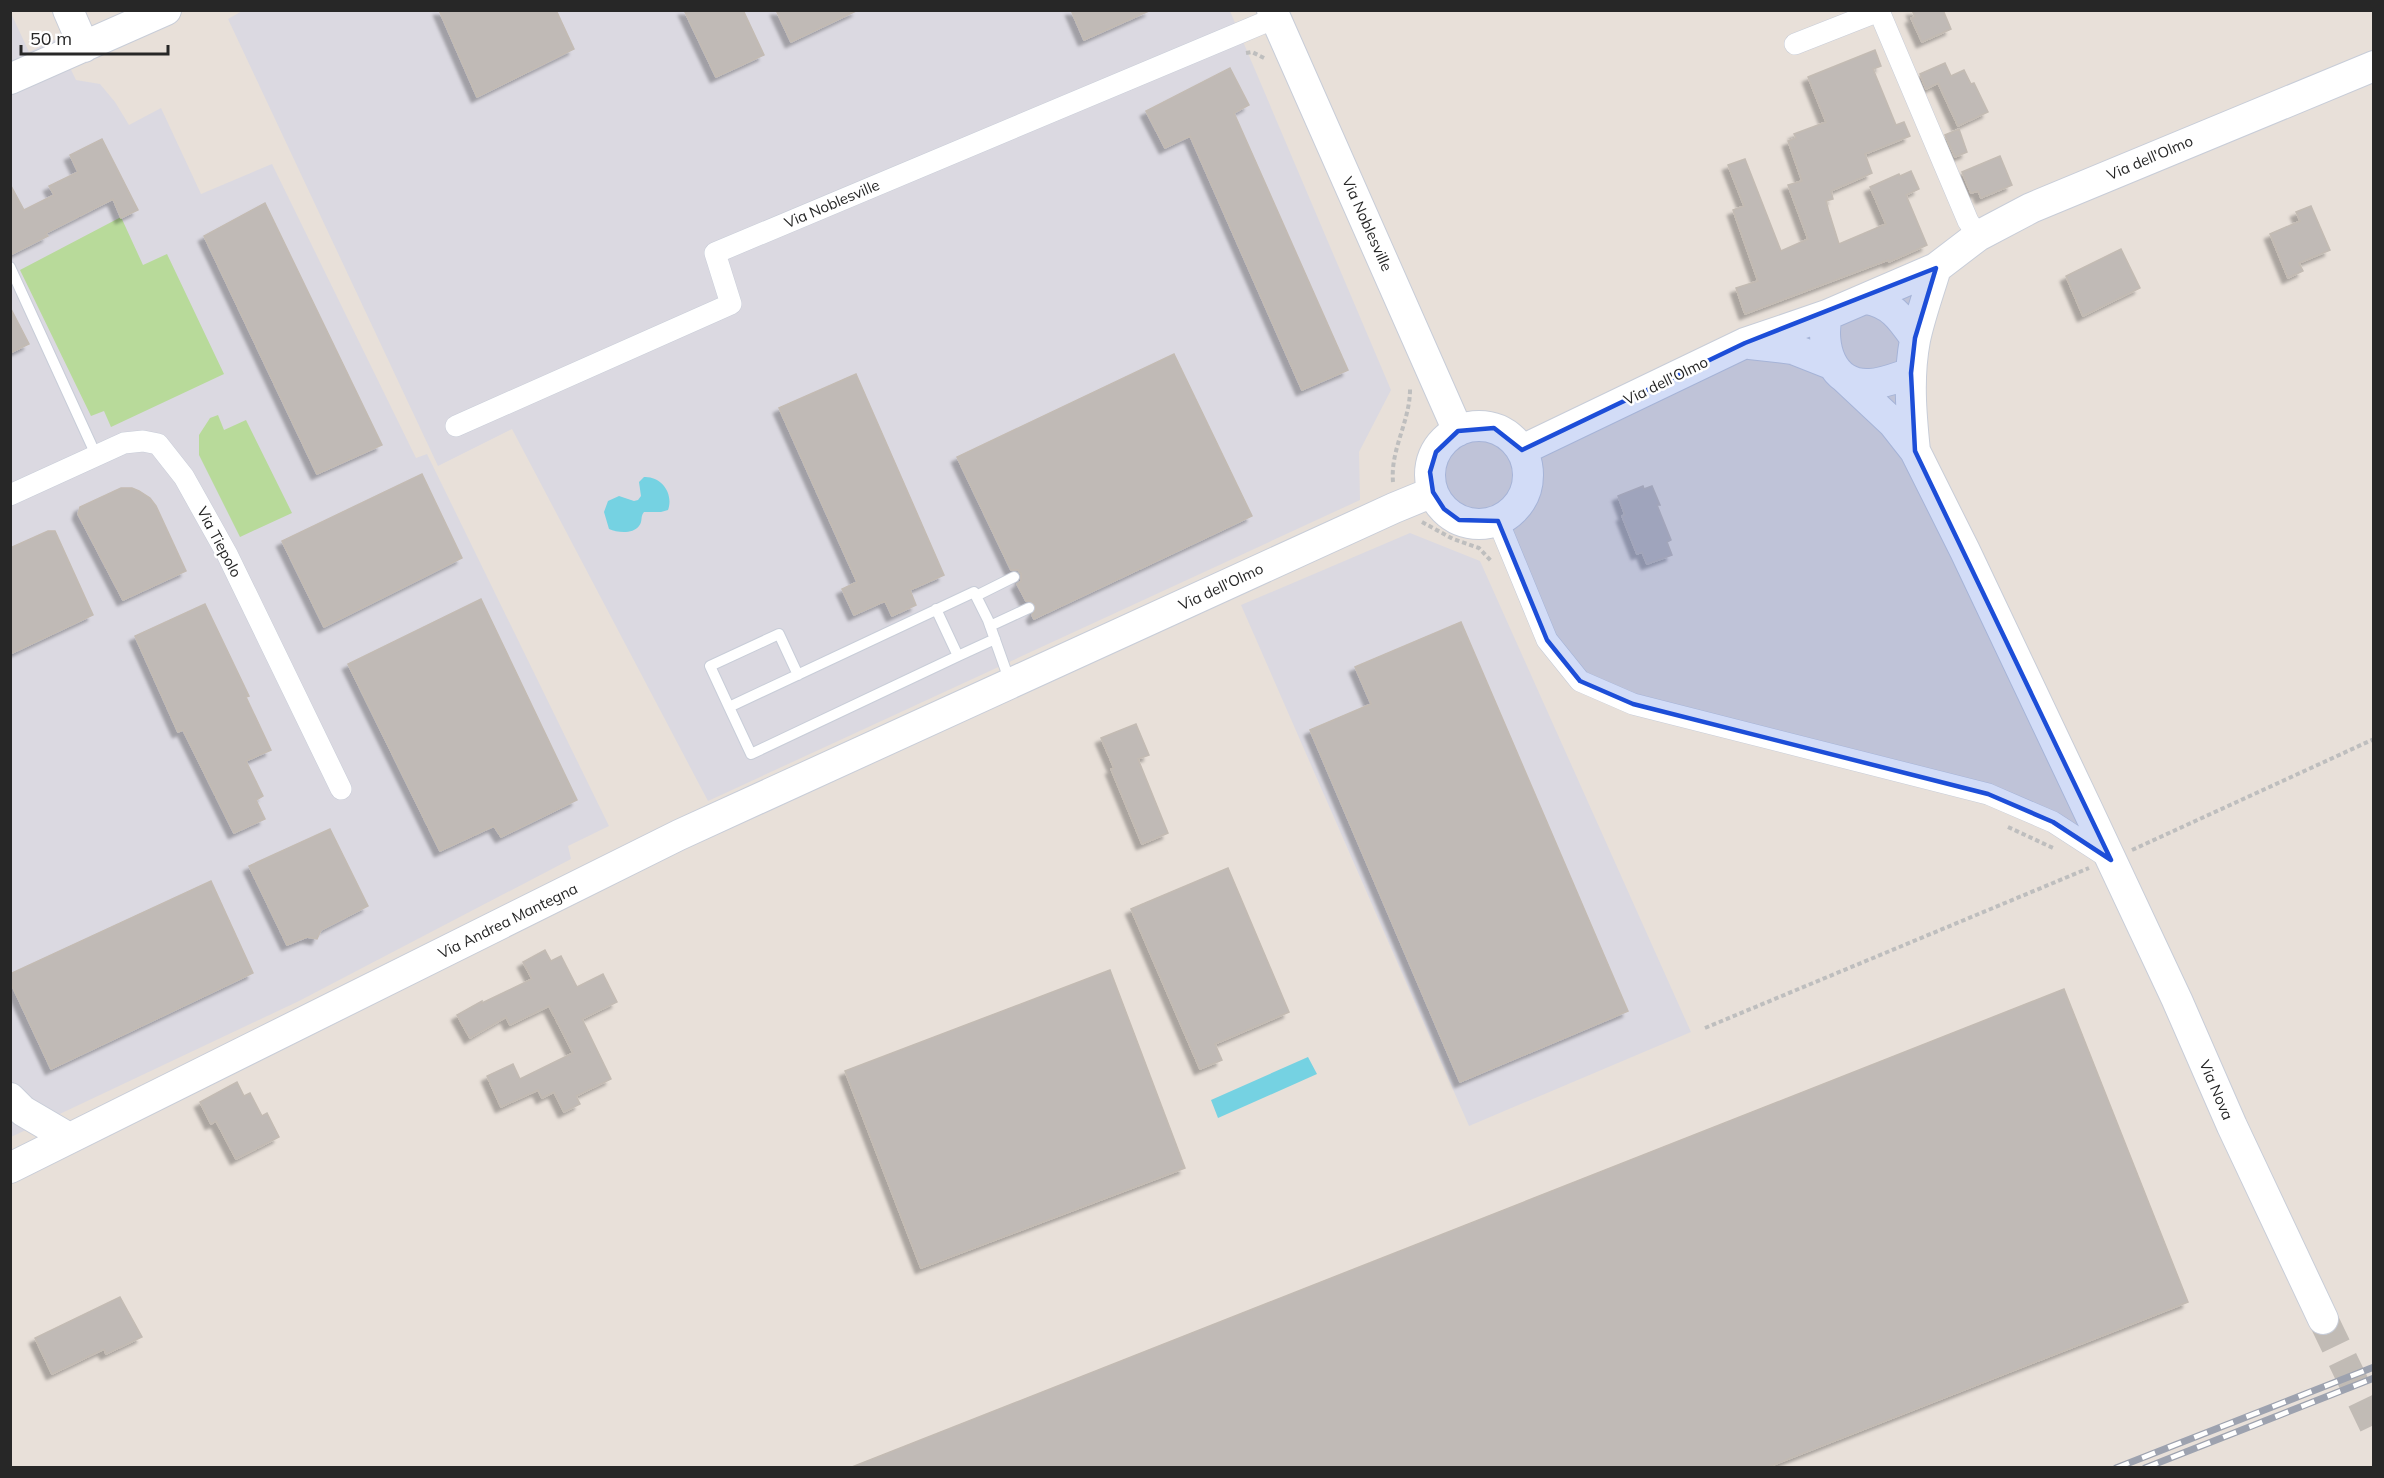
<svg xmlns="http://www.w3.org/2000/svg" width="2384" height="1478" font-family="Mulish,sans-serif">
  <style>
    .industrial { fill: #dbd9e1 }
    .green { fill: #b8da9a }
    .water { fill: #75d2e2 }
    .building { fill: #c0bab6; stroke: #c3bbb3; stroke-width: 1.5; filter: url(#shadow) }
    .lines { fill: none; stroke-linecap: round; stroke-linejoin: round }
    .secondary-tunnel { stroke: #c1bbb5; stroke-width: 30; stroke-dasharray: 30 15; stroke-linecap: butt }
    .lane-casing { stroke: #c8cdd8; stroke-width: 12 }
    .street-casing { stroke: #c8cdd8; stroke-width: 22 }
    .secondary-casing { stroke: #c8cdd8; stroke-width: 32 }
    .path { stroke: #bebebe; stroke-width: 4; stroke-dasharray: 4.5 3; stroke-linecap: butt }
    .lane { stroke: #fff; stroke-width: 10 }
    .street { stroke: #fff; stroke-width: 21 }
    .secondary { stroke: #fff; stroke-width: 30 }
    .rail-casing { stroke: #9da2af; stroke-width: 7 }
    .rail { stroke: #fff; stroke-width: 4.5; stroke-dasharray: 14; stroke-linecap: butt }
    .marked { fill: #1d4ed8; fill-opacity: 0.2; stroke: #1d4ed8; stroke-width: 4.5; stroke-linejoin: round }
    .labels { text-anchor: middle; stroke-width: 5; stroke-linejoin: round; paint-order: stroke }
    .street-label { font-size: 15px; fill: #272727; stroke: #fff }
  </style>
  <defs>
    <filter id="shadow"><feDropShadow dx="-5.5" dy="5.5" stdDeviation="1.5" flood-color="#0004"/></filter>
  </defs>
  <rect width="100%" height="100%" fill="#e8e0d9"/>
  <path class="industrial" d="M244,10L1230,11L1391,390L1359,452L1360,500L708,801L512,429L438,466L228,19Z
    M10,11L29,52L56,39L76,80L100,84L115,102L129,125L161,108L201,194L272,164L416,458L427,454L609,826L568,846L571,859L299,1001L11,1137Z
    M1410,533L1480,561L1691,1032L1469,1126L1241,605Z"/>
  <path class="green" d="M121,217L143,265L167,254L224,374L111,427L104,411L91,416L20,270Z
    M218,415L224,430L246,420L292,513L240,537L199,455V435L210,418Z"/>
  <path class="water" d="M644,477C661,476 674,493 668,510L661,512H644C640,517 643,521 639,526C633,534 618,533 609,529L604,512L608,501L619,496L634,501L638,500L641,496L639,482Z
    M1308,1057L1317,1074L1218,1118L1211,1100Z"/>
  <path class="building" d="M439,10H556L574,49L477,97Z
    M684,10H743L764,55L716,77Z
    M776,10H858L791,42Z
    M1071,10H1151L1084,40Z
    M1912,10H1943L1951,29L1922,42L1911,18L1915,17Z
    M1875,50L1881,66L1873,69L1896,125L1904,122L1910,136L1865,154L1872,173L1831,191L1833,199L1826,201L1829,212L1839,244L1886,224L1870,187L1899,174L1900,176L1911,171L1919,189L1906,195L1927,245L1889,262L1888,260L1745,314L1736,288L1758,281L1733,210L1744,206L1728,165L1745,159L1781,251L1808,239L1788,185L1802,181L1788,141L1796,138L1794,134L1826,122L1808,77Z
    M1945,63L1951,76L1964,70L1971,84L1974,83L1988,112L1958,126L1938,83L1926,89L1920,74Z
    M1230,68L1249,105L1234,113L1348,370L1302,390L1190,136L1165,148L1146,111Z
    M1959,129L1967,152L1955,157L1945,135Z
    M102,139L138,210L121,218L113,199L46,233L48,236L10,255V184L24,210L54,195L49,186L78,172L70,155Z
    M2000,156L2012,185L1981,198L1978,191L1971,193L1962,172Z
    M265,203L382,445L317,474L204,236Z
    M2311,206L2330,250L2299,263L2303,271L2288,278L2270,234L2300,221L2296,212Z
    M2121,249L2140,288L2083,316L2066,276Z
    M10,307L29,344L10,353Z
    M1174,354L1252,516L1034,619L1032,615L1036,609L1035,604L1030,601H1026L1017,584L1021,581V574L1018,570H1011L957,457Z
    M856,374L944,575L910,590L916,605L892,616L885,601L854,615L842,589L857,582L779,408Z
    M422,474L462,558L324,627L282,541Z
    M1643,486L1644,489L1652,486L1660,505H1657L1671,540L1667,542L1672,555L1647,564L1642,552L1637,554L1622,516L1625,515L1618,496Z
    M121,488H132L139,491L150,498L156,506L186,571L123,600L78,514L80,507Z
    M48,531H55L93,615L10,654V548Z
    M481,599L577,800L501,837L494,826L440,851L348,664Z
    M205,604L249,696L246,697L271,750L246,761L263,796L256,800L265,819L234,833L183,730L178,732L135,636Z
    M1461,622L1628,1011L1460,1082L1310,730L1371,704L1355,667Z
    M1136,724L1149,755L1138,759L1168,833L1142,844L1111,769L1114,768L1101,738Z
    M330,829L368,906L321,930L317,939L307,937L287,945L249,866Z
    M1228,868L1289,1012L1215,1044L1222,1060L1200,1069L1131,909Z
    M211,881L253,973L51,1069L10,981V974Z
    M545,950L551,961L561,956L577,987L603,974L617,1002L582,1019L611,1079L576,1096L580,1104L564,1112L554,1092L542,1098L538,1090L501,1107L487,1076L513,1064L520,1079L573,1053L549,1006L510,1025L506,1017L470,1038L457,1015L482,1001V1003L532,979L523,962Z
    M1110,970L1185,1168L921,1268L845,1071Z
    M2064,989L2188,1302L1768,1467H852Z
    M237,1082L244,1096L250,1093L262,1116L267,1113L279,1137L236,1159L216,1121L211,1124L200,1102Z
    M120,1297L142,1337L106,1354L104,1349L52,1374L35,1338Z"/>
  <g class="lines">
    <path class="secondary-tunnel" d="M2323,1319L2374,1425"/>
    <g class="lane-casing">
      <path id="lane" d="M10,267L96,455
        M976,596L1014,577
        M936,609L958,656L751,754L729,707C811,669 892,630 974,592L988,620L1010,682
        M990,626L1029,608
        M958,656L995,639
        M729,707L710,666L779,634L798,675"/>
    </g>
    <g class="street-casing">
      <path id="street" d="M1795,44L1879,11L1968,221L1978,236
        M456,426L731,304L715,253L1275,18
        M10,495L124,443L143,441L158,444L184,477L227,554L341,789
        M1498,521L1547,640L1580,681L1633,704L1988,794L2053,822L2110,859"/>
    </g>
    <g class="secondary-casing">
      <path id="secondary" d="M68,10L84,47
        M1272,10L1458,431
        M10,79L166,10
        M1866,299C1891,303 1901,318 1915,338
        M1827,315C1820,345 1831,386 1869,384C1883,384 1898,377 1911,373
        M1750,344L1793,349L1831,364
        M1845,378L1893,423L1915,451L1965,551L2085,804L2177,1000L2232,1126L2323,1319
        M1430 475a49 49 0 1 1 98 0a49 49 0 1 1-98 0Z
        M1522,450L1745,343L1827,315L1936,268L1978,236L2031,208L2374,66
        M1915,451C1911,413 1908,377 1915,340C1920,316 1929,292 1936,268
        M10,1098L23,1111L69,1138
        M10,1168L679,835L1394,508L1433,492"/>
    </g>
    <path class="path" d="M1246,53L1252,52L1266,59
      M1393,482C1390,449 1411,420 1410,387
      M1422,522L1453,539L1479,548L1492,562
      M2008,827L2053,848
      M2132,850L2374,739
      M1705,1028L2089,868"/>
    <use href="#lane" class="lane"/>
    <use href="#street" class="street"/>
    <use href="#secondary" class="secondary"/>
    <g class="rail-casing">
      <path id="rail" d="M2116,1468L2374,1367
        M2145,1468L2374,1378"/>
    </g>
    <use href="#rail" class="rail"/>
  </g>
  <path class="marked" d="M1936,268L1915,338L1911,373L1915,451L2111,860L2053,822L1988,794L1633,704L1580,681L1547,640L1498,521L1459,520L1444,509L1433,492L1430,472L1436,452L1458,431L1494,428L1522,450L1745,343Z"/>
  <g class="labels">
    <g class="street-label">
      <text transform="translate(2150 158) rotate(-23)" y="5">Via dell'Olmo</text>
      <text transform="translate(832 204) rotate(-23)" y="5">Via Noblesville</text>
      <text transform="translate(1367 224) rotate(66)" y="5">Via Noblesville</text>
      <text transform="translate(1666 381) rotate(-26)" y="5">Via dell'Olmo</text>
      <text transform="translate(219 542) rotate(62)" y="5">Via Tiepolo</text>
      <text transform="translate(1221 587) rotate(-25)" y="5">Via dell'Olmo</text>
      <text transform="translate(508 921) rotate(-26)" y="5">Via Andrea Mantegna</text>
      <text transform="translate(2216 1090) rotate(67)" y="5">Via Nova</text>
    </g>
  </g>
  <rect width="2384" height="1478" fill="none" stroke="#272727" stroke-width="24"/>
  <path d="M21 45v9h147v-9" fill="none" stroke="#272727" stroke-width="3"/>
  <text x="30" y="45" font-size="18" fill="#272727" stroke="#ffffff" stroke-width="4.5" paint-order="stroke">50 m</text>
</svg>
